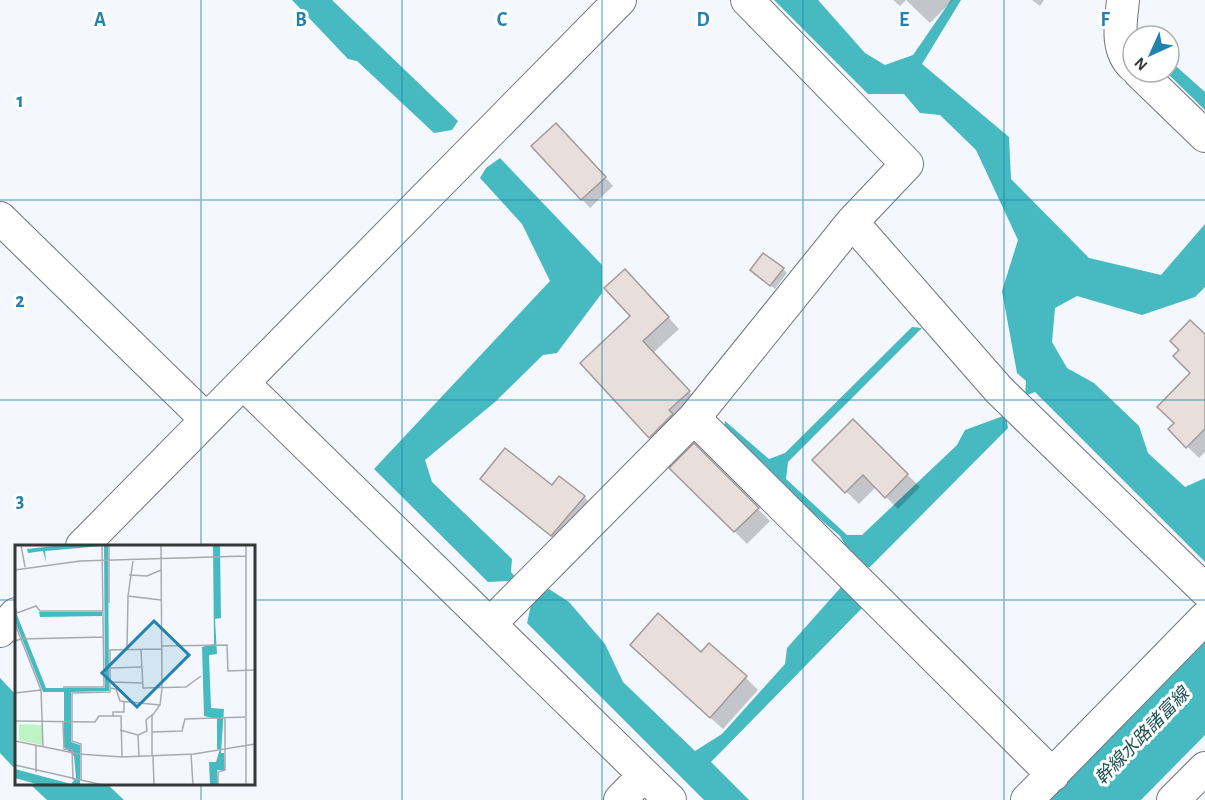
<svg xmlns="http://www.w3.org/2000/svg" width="1205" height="800" font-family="'Alegreya Sans','Noto Sans JP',sans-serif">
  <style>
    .water { fill: #47bac1 }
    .shadow { fill: #0003 }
    .building { fill: #e8dfdc; stroke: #a29a97; stroke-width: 1.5 }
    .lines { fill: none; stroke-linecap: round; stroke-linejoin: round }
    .minor-casing { stroke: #72757c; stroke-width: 34 }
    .minor { stroke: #fff; stroke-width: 32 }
    .grid { fill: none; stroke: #2082ad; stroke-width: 1.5; stroke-opacity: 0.55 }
    .labels { text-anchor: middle; stroke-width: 6; stroke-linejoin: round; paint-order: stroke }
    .water-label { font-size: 18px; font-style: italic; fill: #205255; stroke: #fff }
    .inset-road { fill: none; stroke: #a8aaaf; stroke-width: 1.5 }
    .view { fill: #2082ad; fill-opacity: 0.15; stroke: #2082ad; stroke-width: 3 }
    .inset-edge { fill: none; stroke: #353739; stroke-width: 3 }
    .grid-label { font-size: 20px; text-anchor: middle; font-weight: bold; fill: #2082ad; stroke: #fff; stroke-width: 6; stroke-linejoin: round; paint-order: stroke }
  </style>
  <rect width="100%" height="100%" fill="#f4f7fe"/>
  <path class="water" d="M292,0H332L458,121L452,130L434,133L357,61L348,59Z
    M774,0H818L865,53L885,65L913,55L951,0H961L922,64L1009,137L1011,179L1089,258L1161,275L1205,224V287L1195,297L1142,315L1077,296L1055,308L1052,342L1067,368L1094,383L1139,426L1148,453L1185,487L1205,478V562L1035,392L1025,396L1026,381L1017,373L1002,291L1018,240L976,150L940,115L920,113L904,94H868Z
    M1169,60L1205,92V110L1166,72H1169Z
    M500,158L602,265V293L557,353L543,355L495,402L425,460L432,482L512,559L511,572L535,600L549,589L569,602L605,644L623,682L695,751L722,734L785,664L787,648L842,586L867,603L711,762L749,800H704L527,623L531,605L509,581L488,582L374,469L550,281L522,224L480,178L486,168Z
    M912,327L922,328L788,462L786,479L847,535H862L957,445L965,430L1006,415L1008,428L870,567H857L840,536L782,487L724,429L725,421L769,459L785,453Z
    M1205,636V735L1141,800H1041Z
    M0,678L16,695V770L0,753Z
    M30,784H107L124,800H47Z"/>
  <path class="shadow" d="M893,0H906L900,6Z
    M906,0H953L930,23Z
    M1032,0H1044L1040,6Z
    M565,133L613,186L590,208L533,146Z
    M783,269L787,273L775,289L755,274Z
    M636,282L679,329L653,353L700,403L661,448L650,437L632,316Z
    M1205,336V452L1199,458L1170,429L1176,424Z
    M853,421L920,487L898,509L876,487L859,504L814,460Z
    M694,446L770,521L747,544L672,468Z
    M491,487H552L584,497L592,505L561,544Z
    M701,654L746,678L758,690L723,729L644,658Z"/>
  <path class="building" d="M556,123L606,177L581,200L531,146Z
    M763,253L784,268L770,286L750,270Z
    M625,269L669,317L643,341L690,391L669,410L673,414L649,438L580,363L630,316L604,288Z
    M1190,320L1205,334V429L1186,448L1168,429L1174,423L1157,407L1190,373L1173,356L1179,350L1170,341Z
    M853,419L908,474L885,498L863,475L845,493L812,460Z
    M694,443L759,508L734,532L669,468Z
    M505,448L552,485L559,476L585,496L551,536L480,479Z
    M658,613L701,652L709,643L747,676L710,718L630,645Z"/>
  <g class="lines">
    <g class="minor-casing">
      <path id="minor" d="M1123,0C1121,22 1115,49 1133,66
        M1139,72L1205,136
        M0,218L206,419
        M852,222L999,390L1205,590
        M244,384L670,800
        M694,418L1053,775
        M82,546L620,0
        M490,624L694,418L852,222L907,164L747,0
        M0,631L16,614
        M620,800L644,775
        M1027,800L1205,618
        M1173,800L1205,768"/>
    </g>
    <use href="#minor" class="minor"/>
  </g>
  <path class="grid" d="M201,0V546M402,0V800M602,0V800M803,0V800M1004,0V800M0,200H1205M0,400H1205M0,600H16M254,600H1205M201,784V800"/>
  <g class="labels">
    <g class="water-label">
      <text transform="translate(1142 736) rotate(-46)" y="6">幹線水路諸富線</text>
    </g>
  </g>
  <g transform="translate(15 545)">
    <rect width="240" height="240" fill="#f4f7fe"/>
    <path d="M4,179L27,180V200L4,195Z" fill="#bcf4c4"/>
    <path d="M48,0H87V1L30,6L31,17L28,6L13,8L12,4ZM89,0H93L94,146L56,147V197L65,200V240H25L0,233V224L56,239L61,233L59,211L49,202V147H28L0,76V65L31,143H90ZM198,0H205L206,73L200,74L202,109L194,110L196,163L209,164L206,208H209L210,225H202L203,240H195L194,217H201L205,204H202V174L189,171L187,102L199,99ZM24,67H87V71L25,72Z" fill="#47bac1"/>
    <path class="inset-road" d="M6,0L10,22M94,0V58M231,0V240M118,16L113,51L146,55M0,25L65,16L231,11M114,30L132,31L146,25M0,62L2,68L21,61L25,66H88M0,79L6,94L88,92M0,96L6,94L26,145L28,202M147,101L212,100L213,126L240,125M92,105L147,104M112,105L113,51M126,105L128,143L171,142L186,131M95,123L126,122M95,137L127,138M48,142H89L87,0M95,143L101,144L105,156L145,160M0,148L26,145M98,171V167H109V157M0,176L80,177L84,171H106L107,212M48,177L49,204L57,205L58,235M105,185L123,190L124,212M137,187L167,186L170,174L230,172M123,190L132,186L131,175L138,169M0,196L64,209L107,212L179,209L240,199M21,201V227M176,209L178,240M137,211V171L145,160L147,143L146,0M138,211L139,240M0,220L88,240M66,236V199L57,196V148L95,147V105M203,240V227L210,225V173"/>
    <path class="view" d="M139,76L174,110L122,162L87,128Z"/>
    <rect width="240" height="240" class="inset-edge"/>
  </g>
  <g class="grid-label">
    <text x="100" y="26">A</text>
    <text x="301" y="26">B</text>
    <text x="502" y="26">C</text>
    <text x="703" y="26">D</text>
    <text x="904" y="26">E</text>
    <text x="1105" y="26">F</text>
    <text x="20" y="107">1</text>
    <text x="20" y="307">2</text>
    <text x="20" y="507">3</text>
  </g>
  <g transform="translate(1151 54) rotate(225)"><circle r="28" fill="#ffffff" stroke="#aeafb0" stroke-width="1.5"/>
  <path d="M0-4.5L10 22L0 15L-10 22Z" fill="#2082ad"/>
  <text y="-9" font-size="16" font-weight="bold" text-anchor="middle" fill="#353739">N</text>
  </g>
</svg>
